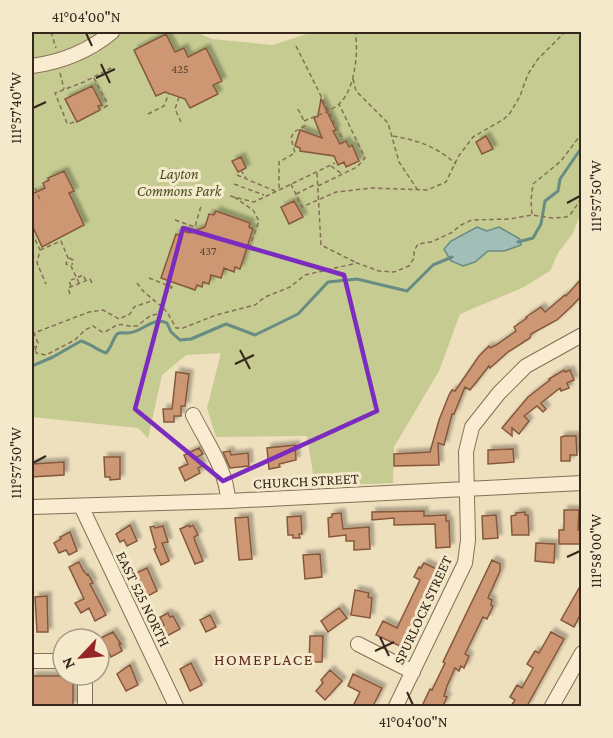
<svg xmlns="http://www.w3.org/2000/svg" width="613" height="738" font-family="'Crimson Pro',serif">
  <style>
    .green { fill: #c5cb91 }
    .water { fill: #a1bfb6; stroke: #688c83; stroke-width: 1.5 }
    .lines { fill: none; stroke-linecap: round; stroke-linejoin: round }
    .stream { stroke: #688c83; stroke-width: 3 }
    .building { fill: #cc9772; stroke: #85583c; stroke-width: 1.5; filter: url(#shadow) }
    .minor-casing { stroke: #856f56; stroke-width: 16 }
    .path { stroke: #856f56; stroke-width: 1.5; stroke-dasharray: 4.5 3; stroke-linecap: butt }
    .minor { stroke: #f9ecd0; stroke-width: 14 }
    .marked { fill: none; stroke: #7b2cbf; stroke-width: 4.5; stroke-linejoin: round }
    .ticks { fill: none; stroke: #35271b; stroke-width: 2 }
    .labels { text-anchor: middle; stroke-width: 6; stroke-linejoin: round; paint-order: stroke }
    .number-label { font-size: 12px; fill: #5b4331 }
    .park-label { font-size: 15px; font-style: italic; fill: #455121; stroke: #f5e9cc }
    .street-label { font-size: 15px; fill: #35271b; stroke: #f5e9cc }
    .neighbourhood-label { font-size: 16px; letter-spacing: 1.5px; fill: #61291a; stroke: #f5e9cc }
    .neatline { fill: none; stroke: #35271b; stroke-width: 2 }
    .ticks-label { font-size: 15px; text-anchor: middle; fill: #35271b }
  </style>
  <defs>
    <filter id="shadow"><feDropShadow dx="4" dy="-4" stdDeviation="1.5" flood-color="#0004"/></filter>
  </defs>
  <rect width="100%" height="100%" fill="#eedfbd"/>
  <path class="green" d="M32,32H196L212,39L273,45L313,32H581L582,210L573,233L558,253L550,271L522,288L460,314L439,371L394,447L393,483L315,486L307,436L216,437L207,408L221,353L186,355L162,375L148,438L138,428L32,417Z"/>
  <path class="water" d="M477,227L487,231L499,227L520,239L521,245L504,251H488L475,262L463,266L451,261L444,249L451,241Z"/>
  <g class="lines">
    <path class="stream" d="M518,242L533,238L541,224L545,201L558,191L560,179L582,147
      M32,366L53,357L81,341C91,344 97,350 106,353C112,347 112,340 117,334C120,332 124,333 127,333C142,333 152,316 167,323L171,332L180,340L191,339L226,324L255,335L298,314L328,282L357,279L407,291L433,265L452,257"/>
  </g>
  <path class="building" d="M166,34L175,52L184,48L188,57L206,48L222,81L213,85L218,94L190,108L185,99L165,92L156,96L134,50Z
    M92,86L102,105L98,106L100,110L77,122L65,99Z
    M321,99L336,130L333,131L340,144L346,141L349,147L352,145L359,161L346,167L344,162L338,165L334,156L300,151V148L295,146L300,130L322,138L314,118L318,116Z
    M486,136L493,149L482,154L476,142Z
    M241,157L246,168L238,172L232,161Z
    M64,171L74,191L69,193L84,225L42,247L32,225V194L45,188L43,183L49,180L48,178Z
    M294,201L303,217L289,224L281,207Z
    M216,211L250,223L249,227L253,229L240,269L235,267L234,272L224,268L221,278L211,275L209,284L203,282L202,287L197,285L195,290L161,278L176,234L181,236L182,231L190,233L205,227L209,214L214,215Z
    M582,278V295L573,305L557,320L531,334L530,338L508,352L490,368L489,366L470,390L465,387L454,414H452L444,445L438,443L439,465L394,466V454L430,452L439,420L449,395L452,390L455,391L479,356L489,346L490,348L496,345L516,331L514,327L527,318L526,317L541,307L545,312L565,295L566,296Z
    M564,370L565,372L570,370L574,380L567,383L569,388L561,391L560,388L541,403L546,409L543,412L537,406L524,416L529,421L519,434L512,428V436L502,428L528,397L550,380L549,379Z
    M176,372L189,374L185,406H181V416H174V422H164L163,409H172Z
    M564,436H576L577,455H570V461H561V437Z
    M295,445L296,460L279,464L280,467L269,469L267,448Z
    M199,448L203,454L197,457L202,466L198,468L200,473L185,481L179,468L188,464L184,455Z
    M513,449L514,462L488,464V450Z
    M230,451L231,455L248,453L249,466L230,468L223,452Z
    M104,457H120V479L110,480V477H105Z
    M64,462V475L32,477V464Z
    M564,510H579L578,530H582V544H559V530H564Z
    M424,511V516L446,515V521H449L450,547L436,548L435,524L394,525V518L372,520V512Z
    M525,512V515H528L529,535H512L511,516L516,515V513Z
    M341,513L343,529L369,527L370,549L354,550V541H346V535L329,537L328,518L332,517V514Z
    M496,515L498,538L483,539L482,516Z
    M301,516L302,534H299L300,538H293V535H288L287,517Z
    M248,517L252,559L239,560L235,518Z
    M130,525L137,541L127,546L124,540L120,542L116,534Z
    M189,525L190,527L193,525L198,535L194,537L195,541L203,561L195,564L180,529Z
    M154,526L155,528L163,526L168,542L162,543L169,561L161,565L154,549L156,548L150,527Z
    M70,532L77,551L69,555L66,550L59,553L54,543L61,539L60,537Z
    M536,543L555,544L554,563L535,561Z
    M320,554L322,577L305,579L303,555Z
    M492,560L500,564V571L488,598L492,600L491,605L493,606L487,619L483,617L465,654L469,656L464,668L461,666L459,671L455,668L447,686L444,696L447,697L443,706H422L430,689L432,690L445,663L443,662Z
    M79,562L83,570L87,575L88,574L93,583L90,584L106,615L95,621L89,608L81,613L75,603L84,599L69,567Z
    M424,563L439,570L402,647L376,635L383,621L397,628L420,580L414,577L419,567L421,568Z
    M147,568L157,591L146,597L134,574Z
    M582,583V611L574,627L561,620Z
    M355,590L369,593L368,597L372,598L370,618L351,615Z
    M47,596L48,632H37L35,597Z
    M339,608L347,618L328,632L321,621Z
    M168,613L170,617L173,616L180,629L165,637L160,628L164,625L160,617Z
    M210,615L216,627L206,632L200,620Z
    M113,632L121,644H119L122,651L111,657L109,653L102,656L99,651V639Z
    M551,632L564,639L527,706H511L515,700L510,697L517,685L522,688L532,670L533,668L527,664L535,651L539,653Z
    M310,636H323L322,662H309Z
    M191,663L202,685L190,691L180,669Z
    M130,665L138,685L126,691L117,674Z
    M330,670L342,681L325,700L316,691L323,683L321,680Z
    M353,674L382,688L373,706H353L360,692L348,686Z
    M32,676H73V706H32Z"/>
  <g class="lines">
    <g class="minor-casing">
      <path id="minor" d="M32,66C61,62 89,51 112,32
        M193,415C207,443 227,470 228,501
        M81,506L176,706
        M32,507L228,501L582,483
        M358,644L413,672
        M32,661H63
        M85,675V706
        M396,706L465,563L468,540L466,452L472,427L499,393L526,366L582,335
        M552,706L582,653"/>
    </g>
    <path class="path" d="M51,32L56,48
      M296,46L343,140
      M60,73L64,89
      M94,78L107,103V106L101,109
      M353,79L356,91L388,123L399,162L417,189
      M179,97L175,109L181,122
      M298,109L304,121
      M148,114L164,106L169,93
      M304,121C315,116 330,112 339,104C355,90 359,51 355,32
      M74,122L69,124L67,123L55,93L84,82L111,68
      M393,136C420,141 435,146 456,164
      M331,166L342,174
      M241,170L246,178
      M317,173L321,245L357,263
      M237,175L275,191
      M32,181L41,202
      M234,184L264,195
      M291,184L302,207L336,192L372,188L427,190L446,182L458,157L473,137L504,119L510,113L520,96L528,74L538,59L565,32
      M318,186L357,167L365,158L339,104
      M279,188V162L295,153L291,138L294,132L306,125
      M296,194L316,184
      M230,196L254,202L335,163
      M234,197L253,210L259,221L250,246
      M532,214L531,200L533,184L561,161L582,133
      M175,220L195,227L201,206
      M32,233L40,250L37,263L46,284
      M40,250L61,241L68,258L66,264L71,266L79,283
      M69,258L73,260L72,265
      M149,278L172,287L164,296L160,306
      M137,283L144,292L161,306
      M71,286L69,281L83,275L86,281
      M70,294L68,288L90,279L92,283
      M32,345L35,347L36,353L46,355L75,340L85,330L93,326L102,332H105C126,319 117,327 137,326L150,316L157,314L162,307L167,312L176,328H183L216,315L255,305L265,297L290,287L305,275L357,263L379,271L394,272L409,266L414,258V251L418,244L431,242L451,233L461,225L472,220L510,219L532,215L553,218L566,217L570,215L577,205L582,196
      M35,350L38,343L34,333L89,312L103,310L119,319L130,314L134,307L154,300
      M32,635H33L32,597"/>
    <use href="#minor" class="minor"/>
  </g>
  <path class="marked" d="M183,228L344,275L377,411L223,481L135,409Z"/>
  <path class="ticks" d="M86,33L92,46M101,64L110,83M96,78L115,69M33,108L46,102M567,203L580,196M240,350L250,369M235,364L254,355M33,463L46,456M567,557L580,551M380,637L389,656M375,651L394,642M407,692L413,705"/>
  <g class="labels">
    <g class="number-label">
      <text x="180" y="73">425</text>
      <text x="208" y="255">437</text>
    </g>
    <g class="park-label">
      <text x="179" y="179">Layton<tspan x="179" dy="17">Commons Park</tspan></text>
    </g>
    <g class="street-label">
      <text transform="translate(306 481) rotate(-3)" y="5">CHURCH STREET</text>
      <text transform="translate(143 599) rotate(64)" y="5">EAST 525 NORTH</text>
      <text transform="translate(423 610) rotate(-65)" y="5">SPURLOCK STREET</text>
    </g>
    <g class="neighbourhood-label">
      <text x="264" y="665">HOMEPLACE</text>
    </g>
  </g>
  <rect width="613" height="738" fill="none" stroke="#f5e9cc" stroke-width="66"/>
  <g transform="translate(81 657) rotate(244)"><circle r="28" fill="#f5e9cc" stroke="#a89b85" stroke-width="1.5"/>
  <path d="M0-4.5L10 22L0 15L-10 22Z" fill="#952627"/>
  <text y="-9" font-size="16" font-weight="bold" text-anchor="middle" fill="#35271b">N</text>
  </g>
  <rect x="33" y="33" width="547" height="672" class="neatline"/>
  <g class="ticks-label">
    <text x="86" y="22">41°04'00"N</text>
    <text transform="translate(16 108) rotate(-90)" y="5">111°57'40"W</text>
    <text transform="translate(596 196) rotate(-90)" y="5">111°57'50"W</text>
    <text transform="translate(16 463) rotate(-90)" y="5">111°57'50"W</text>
    <text transform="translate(596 551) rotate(-90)" y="5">111°58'00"W</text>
    <text x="413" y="727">41°04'00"N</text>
  </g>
</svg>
